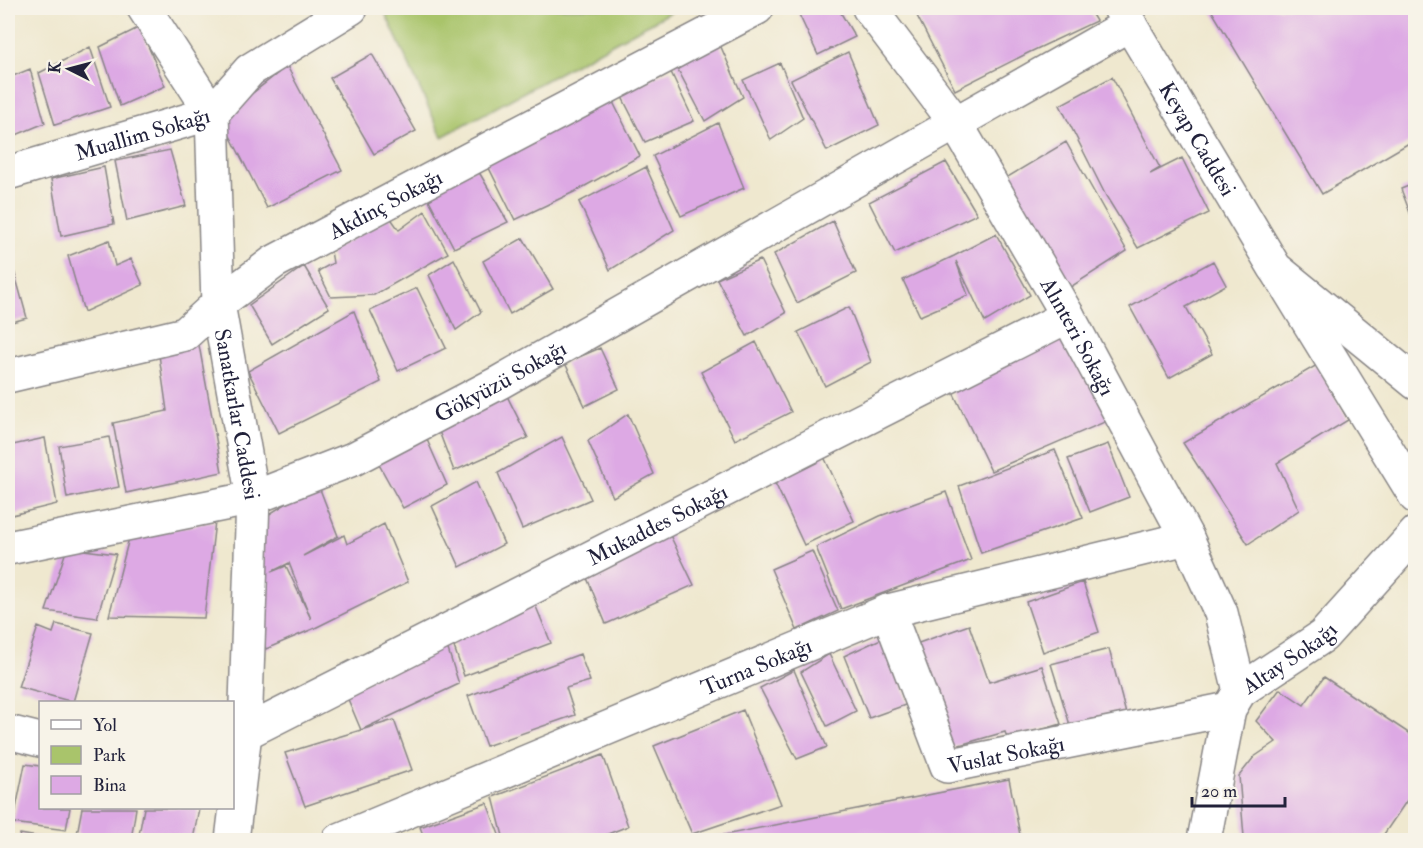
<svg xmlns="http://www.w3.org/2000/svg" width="1423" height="848" font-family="'IM FELL Double Pica',serif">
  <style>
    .green { fill: #a9c46b; stroke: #667353; stroke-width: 1.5 }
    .building { fill: #dda9e4; fill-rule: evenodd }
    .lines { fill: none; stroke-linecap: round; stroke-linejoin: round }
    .minor-casing { stroke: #888585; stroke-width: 36 }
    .major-casing { stroke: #888585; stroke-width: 36 }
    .minor { stroke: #fff; stroke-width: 33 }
    .major { stroke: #fff; stroke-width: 33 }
    .labels { text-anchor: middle; stroke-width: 4.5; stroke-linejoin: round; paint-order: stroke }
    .street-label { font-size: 22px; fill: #22223b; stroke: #f7f3e8 }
  </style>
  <rect width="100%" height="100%" fill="#f7f3e8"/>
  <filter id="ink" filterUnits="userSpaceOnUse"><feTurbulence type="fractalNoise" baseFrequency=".0167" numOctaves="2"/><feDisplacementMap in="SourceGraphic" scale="12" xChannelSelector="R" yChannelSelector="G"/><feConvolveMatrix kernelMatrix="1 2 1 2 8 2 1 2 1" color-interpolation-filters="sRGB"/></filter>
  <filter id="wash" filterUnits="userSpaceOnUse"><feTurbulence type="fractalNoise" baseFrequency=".008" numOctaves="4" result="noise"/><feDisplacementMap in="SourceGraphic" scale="24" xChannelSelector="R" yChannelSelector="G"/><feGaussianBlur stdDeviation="1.35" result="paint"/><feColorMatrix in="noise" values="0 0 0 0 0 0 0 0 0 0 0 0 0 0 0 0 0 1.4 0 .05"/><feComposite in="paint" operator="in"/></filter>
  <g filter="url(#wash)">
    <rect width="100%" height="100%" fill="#efe8cf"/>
    <path class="green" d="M383,8H675L676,9L442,137Z"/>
    <g id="blocks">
      <path class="building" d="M796,8H838L855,37L818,55Z
        M913,8H1088L1096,21L1028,53L955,90Z
        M1210,8H1416V139L1322,194Z
        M140,27L165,86L120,106L100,47Z
        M717,38L743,97L705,121L674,62Z
        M90,47L110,107L55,125L39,73Z
        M848,52L879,125L827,151L791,80Z
        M372,54L416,131L374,154L330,78Z
        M780,63L803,118L771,140L743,80Z
        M287,66L342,170L267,208L221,118Z
        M30,69L45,123L9,138L8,78Z
        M670,70L694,121L645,142L620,93Z
        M1112,77L1160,168L1150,174L1182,158L1209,213L1138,248L1106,196L1060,105Z
        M609,94L640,156L576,191L515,220L486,162Z
        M718,123L744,188L681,216L653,156Z
        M1066,142L1127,251L1069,288L1006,178Z
        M170,150L186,206L127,221L115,161Z
        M946,162L977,214L895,253L869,202Z
        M104,167L114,224L61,236L51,179Z
        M476,167L508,222L454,248L426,194Z
        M646,167L674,230L610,270L579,202Z
        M1416,183V226H1415L1401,189Z
        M425,211L448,253L374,295L331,297L318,271L333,263L331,251L390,217L399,230Z
        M833,221L856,273L797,303L774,254Z
        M996,234L1030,295L985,322L956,261L968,295L920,316L903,280L954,256Z
        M523,238L553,289L510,314L483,261Z
        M109,240L115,266L131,259L143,285L84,312L68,256Z
        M8,249L27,318L8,323Z
        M454,259L481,312L456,330L429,275Z
        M760,260L786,313L747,336L717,279Z
        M1213,261L1226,285L1186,307L1212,354L1169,378L1130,307Z
        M304,266L329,308L272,344L249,305Z
        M417,288L446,348L398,371L370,310Z
        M849,307L871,362L825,386L798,332Z
        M354,311L381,382L279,433L248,371Z
        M1066,326L1114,418L991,471L951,388Z
        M197,334L222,472L126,493L113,423L167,411L158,348Z
        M756,342L791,412L735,440L701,372Z
        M600,348L619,389L585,406L565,363Z
        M1317,365L1348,420L1277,463L1299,510L1248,544L1183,443Z
        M500,382L528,438L454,471L437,426Z
        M628,414L654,474L613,497L588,441Z
        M424,433L447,485L403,508L376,459Z
        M109,437L119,487L67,498L59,446Z
        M562,437L591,499L522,529L498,473Z
        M45,438L57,504L8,516V446Z
        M1108,444L1129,497L1090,512L1068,459Z
        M819,446L854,521L804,545L769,470Z
        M1055,450L1083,518L981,553L959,486Z
        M476,482L504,544L460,567L432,506Z
        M318,484L338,536L303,556L344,535L347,544L384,524L408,582L315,628L266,649L259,630L263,518ZM289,563L311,619L286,566L271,572Z
        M946,492L971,560L841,609L816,547L880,516Z
        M215,521L204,618L109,616L129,538Z
        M667,529L694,585L606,624L585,573Z
        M67,548L116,554L97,618L46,611Z
        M812,551L838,611L797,630L771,569Z
        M1083,582L1099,632L1043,652L1026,602Z
        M532,597L551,643L464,676L452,641Z
        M56,624L93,633L73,702L18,687L38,627L53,633Z
        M969,625L989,682L1042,666L1061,724L1008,740L1005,732L949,748L913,645Z
        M885,637L908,704L869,718L844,656Z
        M445,640L459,684L361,730L394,720L412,770L305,806L285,753L361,730L345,692Z
        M1109,649L1126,714L1070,725L1051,664Z
        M580,654L590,681L566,688L575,715L486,746L468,696Z
        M829,654L856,711L827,726L801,672Z
        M794,670L827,747L797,759L760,688Z
        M1324,677L1416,738V787L1380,840H1249L1244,837L1239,776L1254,757L1276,742L1256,721L1280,689L1304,705Z
        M743,710L781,804L692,834L654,746Z
        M603,755L628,826L593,840H504L493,797Z
        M25,764L40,766V808H70L66,830L13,823Z
        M1009,779L1021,840H704V839Z
        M487,803L501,840H425L420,827Z
        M82,808H136L131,840H100L77,834Z
        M144,808H199L193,840H138Z
        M20,834L49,839V840H18Z"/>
    </g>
  </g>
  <g filter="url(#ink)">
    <use href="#blocks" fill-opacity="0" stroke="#888585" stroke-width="1.5"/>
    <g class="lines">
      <g class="minor-casing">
        <g id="minor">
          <path id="s1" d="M144,8L212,113L218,304L253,498L245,733L232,840"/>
          <path id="s2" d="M869,8L955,122L1068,316L1187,538L1221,613L1240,691"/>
          <path id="s3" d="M8,173L212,113L250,70L351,8"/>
          <path d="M1278,272L1416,497"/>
          <path id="s4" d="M8,376L185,334L218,304L274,262L757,8"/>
          <path id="s5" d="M8,548L253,498L353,459L500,382L1130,24"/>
          <path id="s6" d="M888,611L947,766L1229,709"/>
          <path d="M8,732L40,740"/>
          <path id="s7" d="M245,733L1068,316"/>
          <path id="s8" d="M339,840L888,611L1187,538"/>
          <path id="s9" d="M1204,840L1229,709L1240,691L1323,636L1416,533"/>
        </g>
      </g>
      <g class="major-casing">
        <g id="major">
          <path id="s10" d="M1120,8L1275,268L1416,383"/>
        </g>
      </g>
      <use href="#minor" class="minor"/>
      <use href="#major" class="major"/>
    </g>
  </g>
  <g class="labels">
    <g class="street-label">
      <text dy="8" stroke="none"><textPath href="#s3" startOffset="140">Muallim Sokağı</textPath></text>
      <text dy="8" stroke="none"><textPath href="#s10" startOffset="152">Keyap Caddesi</textPath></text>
      <text dy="8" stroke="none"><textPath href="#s4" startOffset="422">Akdinç Sokağı</textPath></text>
      <text dy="8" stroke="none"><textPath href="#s2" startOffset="390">Alınteri Sokağı</textPath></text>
      <text dy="8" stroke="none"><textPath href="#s5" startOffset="524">Gökyüzü Sokağı</textPath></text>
      <text dy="8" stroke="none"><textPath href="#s1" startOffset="428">Sanatkarlar Caddesi</textPath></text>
      <text dy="8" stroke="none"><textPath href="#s7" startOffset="462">Mukaddes Sokağı</textPath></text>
      <text dy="8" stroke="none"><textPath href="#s9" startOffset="214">Altay Sokağı</textPath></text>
      <text dy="8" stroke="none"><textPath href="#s8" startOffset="452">Turna Sokağı</textPath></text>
      <text dy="8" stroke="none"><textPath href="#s6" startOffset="226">Vuslat Sokağı</textPath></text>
    </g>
  </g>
  <rect width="1423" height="848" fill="none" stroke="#f7f3e8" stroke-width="30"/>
  <rect x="39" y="701" width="195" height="108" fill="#f7f3e8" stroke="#a29fa3" stroke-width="1.5"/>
  <rect x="51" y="720" width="30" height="9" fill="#ffffff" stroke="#a29fa3" stroke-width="1.5"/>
  <text x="93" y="731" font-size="18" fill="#22223b">Yol</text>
  <rect x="51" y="746" width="30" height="18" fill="#a9c46b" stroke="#a29fa3" stroke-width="1.5"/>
  <text x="93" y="761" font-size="18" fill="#22223b">Park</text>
  <rect x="51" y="776" width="30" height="18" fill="#dda9e4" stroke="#a29fa3" stroke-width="1.5"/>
  <text x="93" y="791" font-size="18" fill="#22223b">Bina</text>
  <g transform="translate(69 69) rotate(276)" stroke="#f7f3e8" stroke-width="4.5" paint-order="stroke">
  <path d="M0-4.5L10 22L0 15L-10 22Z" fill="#22223b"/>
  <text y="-9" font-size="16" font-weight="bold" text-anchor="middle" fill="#22223b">K</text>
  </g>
  <path d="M1192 797v9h93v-9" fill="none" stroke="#22223b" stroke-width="3"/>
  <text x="1201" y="797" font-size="18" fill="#22223b" stroke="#f7f3e8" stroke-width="4.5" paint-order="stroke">20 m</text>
</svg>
